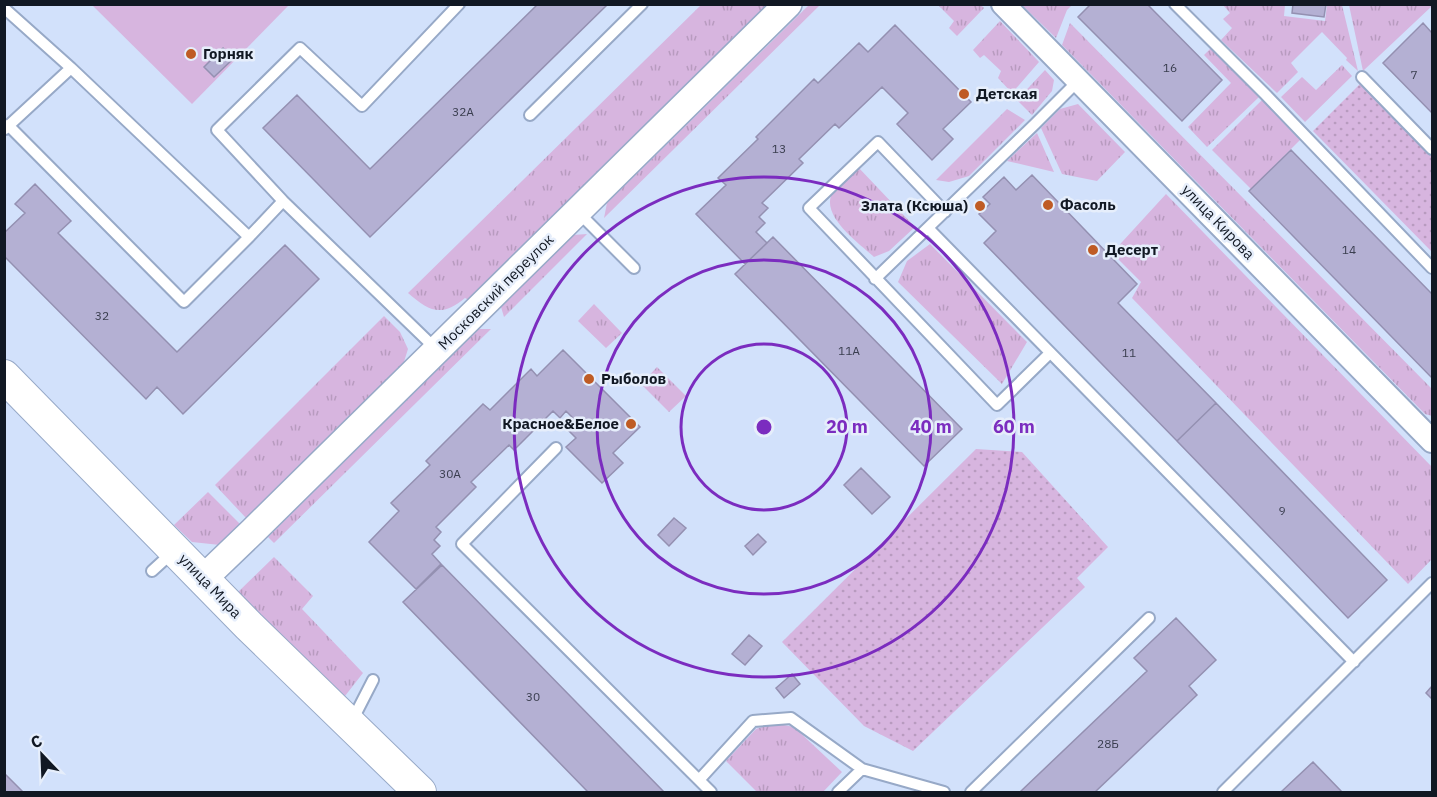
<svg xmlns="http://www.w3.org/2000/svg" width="1437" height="797" font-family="'IBM Plex Sans',sans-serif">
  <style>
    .grass { fill: url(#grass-tufts) }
    .park { fill: url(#park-dots) }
    .pitch { fill: #d7b5df }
    .building { fill: #b4b0d3; stroke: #9490b1; stroke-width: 1.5 }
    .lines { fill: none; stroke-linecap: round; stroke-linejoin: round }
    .service-casing { stroke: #97a9c7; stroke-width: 14 }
    .minor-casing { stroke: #97a9c7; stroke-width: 26 }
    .tertiary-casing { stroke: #97a9c7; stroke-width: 30 }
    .secondary-casing { stroke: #97a9c7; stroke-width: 34 }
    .service { stroke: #fff; stroke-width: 10 }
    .minor { stroke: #fff; stroke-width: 22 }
    .tertiary { stroke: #fff; stroke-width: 27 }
    .secondary { stroke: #fff; stroke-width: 32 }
    .ring { fill: none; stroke: #7b2cbf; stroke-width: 3 }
    .poi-dot { fill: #bf5b24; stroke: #e6eefb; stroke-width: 2 }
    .labels { text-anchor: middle; stroke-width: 5; stroke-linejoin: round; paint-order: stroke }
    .number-label { font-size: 12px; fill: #3a3e4f }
    .poi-label { font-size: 15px; font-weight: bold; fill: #111823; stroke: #e6eefb; text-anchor: start }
    .street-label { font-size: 15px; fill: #111823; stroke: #e6eefb }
    .centre { fill: #7b2cbf; stroke: #e6eefb; stroke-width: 3 }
    .ring-label { font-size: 18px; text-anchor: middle; font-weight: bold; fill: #7b2cbf; stroke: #e6eefb; stroke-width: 5; stroke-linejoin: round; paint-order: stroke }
  </style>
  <defs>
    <pattern id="grass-tufts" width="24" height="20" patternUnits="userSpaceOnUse" patternTransform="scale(1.5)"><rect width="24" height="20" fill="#d7b5df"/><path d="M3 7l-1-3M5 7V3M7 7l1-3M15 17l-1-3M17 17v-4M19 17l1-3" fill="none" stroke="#b89bbf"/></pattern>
    <pattern id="park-dots" width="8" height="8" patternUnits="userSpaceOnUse" patternTransform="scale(1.5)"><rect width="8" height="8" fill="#d7b5df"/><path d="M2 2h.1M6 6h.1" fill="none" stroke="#b89bbf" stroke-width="1.8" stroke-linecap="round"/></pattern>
  </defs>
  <rect width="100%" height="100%" fill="#d2e1fb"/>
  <path class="grass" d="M701,5H772L471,301L465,298C441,318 429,311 408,293Z
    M809,5H820L604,218L607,203Z
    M938,5H981L984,8L957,36L949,28L954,21Z
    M1022,5H1072L1067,10L1056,38Z
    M1223,5H1285L1284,16L1325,21L1327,5H1342L1358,71L1346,60L1347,58L1322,32L1291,63L1298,72L1277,93L1221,40L1232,28L1223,19L1230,13Z
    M1425,5L1432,6L1363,71L1349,5Z
    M1000,21L1039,62L1012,93L998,78L1001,71L984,55L980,58L973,50Z
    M1070,23L1432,389V416L1425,414L1062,45Z
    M1211,48L1259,97L1207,147L1188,127L1231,83L1204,55Z
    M1342,65L1352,76L1305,122L1281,97L1302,77L1316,90Z
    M1045,70L1054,80L1052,91L1032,115L1017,100Z
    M1262,100L1300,140L1251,189L1212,150Z
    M1078,104L1125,152L1097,181L1062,174L1041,128L1060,109Z
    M1007,109L1025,120L969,176L949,182L936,180Z
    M1037,133L1054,172L1007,161Z
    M858,167L915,227L889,251L874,257C858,242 817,214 834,190C841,182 850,174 858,167Z
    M1166,194L1432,467V559L1408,584L1132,298L1141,282L1112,253Z
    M587,234L504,317L501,307L573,235Z
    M930,244L1027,342L1002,384L898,282L907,261Z
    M594,304L622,333L606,348L578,321Z
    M384,316L400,332L408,349L402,368L247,519L215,485Z
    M479,329H491L274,543L268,537Z
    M657,367L686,396L669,412L641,384Z
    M208,492L242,526L220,545L192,542L174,525Z
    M274,557L313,596L302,609L363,673L345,696L237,593Z
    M774,723L794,727L842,772L823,792H757L726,761L756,729Z"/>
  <path class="park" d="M1360,84L1432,157V252L1313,131Z
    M976,449L1022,452L1108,547L1077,578L1085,587L913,751L864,726L782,642Z"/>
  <path class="pitch" d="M92,5H289L192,104Z"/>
  <path class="building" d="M538,4H608L370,237L263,128L297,95L370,169Z
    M1091,4H1147L1222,80L1182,121L1078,17Z
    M1293,4H1326L1324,17L1292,13Z
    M1423,23L1432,33V113L1383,63Z
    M895,25L971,102L943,129L953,139L932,160L897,124L908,113L882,87L839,128L835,124L799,159L803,163L762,203L768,208L759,217L765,223L756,232L767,243L745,264L696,214L726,185L718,178L758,139L756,137L814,79L818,83L859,43L868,52Z
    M223,48L233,59L214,77L204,67Z
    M1291,150L1432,294V378L1249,191Z
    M1032,175L1137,284L1118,303L1216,403L1177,441L984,243L996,231L979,214L990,204L983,197L1004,177L1016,190Z
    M35,184L71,221L58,233L177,352L285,245L319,279L183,414L157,387L146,399L4,256V233L25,213L15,204Z
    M773,237L962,429L924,466L735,274Z
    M563,350L640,427L613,453L623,463L602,483L566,447L576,438L569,431L578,423L566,411L560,418L553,411L514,450L509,445L471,482L476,487L436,527L441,532L434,540L440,546L432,554L441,564L416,589L369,542L399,511L391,503L430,465L426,461L483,404L490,410L531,369L537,376Z
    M1216,403L1387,580L1348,618L1177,441Z
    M861,468L890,497L872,514L844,485Z
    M674,518L686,528L669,546L658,535Z
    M758,534L766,542L753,555L745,546Z
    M442,565L664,792H588L403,602Z
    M1176,618L1216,660L1189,686L1197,695L1095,792H1020L1147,671L1134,658Z
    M749,635L762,646L745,665L732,654Z
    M792,674L800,684L784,698L776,688Z
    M1432,686V699L1426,693Z
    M1313,762L1342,792H1281Z
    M4,773L23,792H4Z"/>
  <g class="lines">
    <g class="service-casing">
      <path id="service" d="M1175,4L1265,94L1432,268
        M4,8L71,68L249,237L283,201
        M1362,77L1432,149
        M530,115L642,4
        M8,125L184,302L249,237
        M5,129L71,68
        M577,211L634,268
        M945,212L878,142L809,208L997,405L1050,353
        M928,228L1354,662
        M875,279L1035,124L1078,81
        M437,350L283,201L217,130L300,48L362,106L459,4
        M556,448L462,544L711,792
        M152,571L174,551
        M352,721L373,680
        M699,780L753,721L791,718L862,769
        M838,792L862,769L944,792
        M971,792L1149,618
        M1223,792L1432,583"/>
    </g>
    <g class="minor-casing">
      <path id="minor" d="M1003,4L1432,441"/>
    </g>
    <g class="tertiary-casing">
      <path id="tertiary" d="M203,579L253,531L788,4"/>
    </g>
    <g class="secondary-casing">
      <path id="secondary" d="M4,376L249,626L420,792"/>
    </g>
    <use href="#service" class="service"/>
    <use href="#minor" class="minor"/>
    <use href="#tertiary" class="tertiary"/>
    <use href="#secondary" class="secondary"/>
  </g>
  <g class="ring">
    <circle cx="764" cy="427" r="83"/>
    <circle cx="764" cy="427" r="167"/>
    <circle cx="764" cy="427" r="250"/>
  </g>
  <g class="poi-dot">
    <circle cx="191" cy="54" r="6"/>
    <circle cx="964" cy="94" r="6"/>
    <circle cx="1048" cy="205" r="6"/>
    <circle cx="980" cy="206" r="6"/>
    <circle cx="1093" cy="250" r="6"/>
    <circle cx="589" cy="379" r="6"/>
    <circle cx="631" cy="424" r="6"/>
  </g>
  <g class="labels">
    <g class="number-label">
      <text x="1170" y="72">16</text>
      <text x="1414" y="79">7</text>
      <text x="463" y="116">32А</text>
      <text x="779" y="153">13</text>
      <text x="1349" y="254">14</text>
      <text x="102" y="320">32</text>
      <text x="849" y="355">11А</text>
      <text x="1129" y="357">11</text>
      <text x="450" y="478">30А</text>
      <text x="1282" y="515">9</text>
      <text x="533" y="701">30</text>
      <text x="1108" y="748">28Б</text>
    </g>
    <g class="poi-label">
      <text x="203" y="59">Горняк</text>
      <text x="976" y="99">Детская</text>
      <text x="1060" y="210">Фасоль</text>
      <text x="968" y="211" text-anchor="end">Злата (Ксюша)</text>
      <text x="1105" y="255">Десерт</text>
      <text x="601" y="384">Рыболов</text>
      <text x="619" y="429" text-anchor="end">Красное&amp;Белое</text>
    </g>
    <g class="street-label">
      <text transform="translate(1218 222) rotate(46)" y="5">улица Кирова</text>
      <text transform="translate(496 292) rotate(-45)" y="5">Московский переулок</text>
      <text transform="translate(210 586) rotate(46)" y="5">улица Мира</text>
    </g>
  </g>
  <circle cx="764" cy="427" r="9" class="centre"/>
  <g class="ring-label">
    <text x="847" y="433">20 m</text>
    <text x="931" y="433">40 m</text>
    <text x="1014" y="433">60 m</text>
  </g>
  <rect width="1437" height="797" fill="none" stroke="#111823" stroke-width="12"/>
  <g transform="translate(42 755) rotate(337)" stroke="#e6eefb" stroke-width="4.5" paint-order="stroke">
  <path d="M0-4.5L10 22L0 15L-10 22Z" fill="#111823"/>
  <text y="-9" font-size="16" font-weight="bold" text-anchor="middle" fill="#111823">С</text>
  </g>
</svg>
